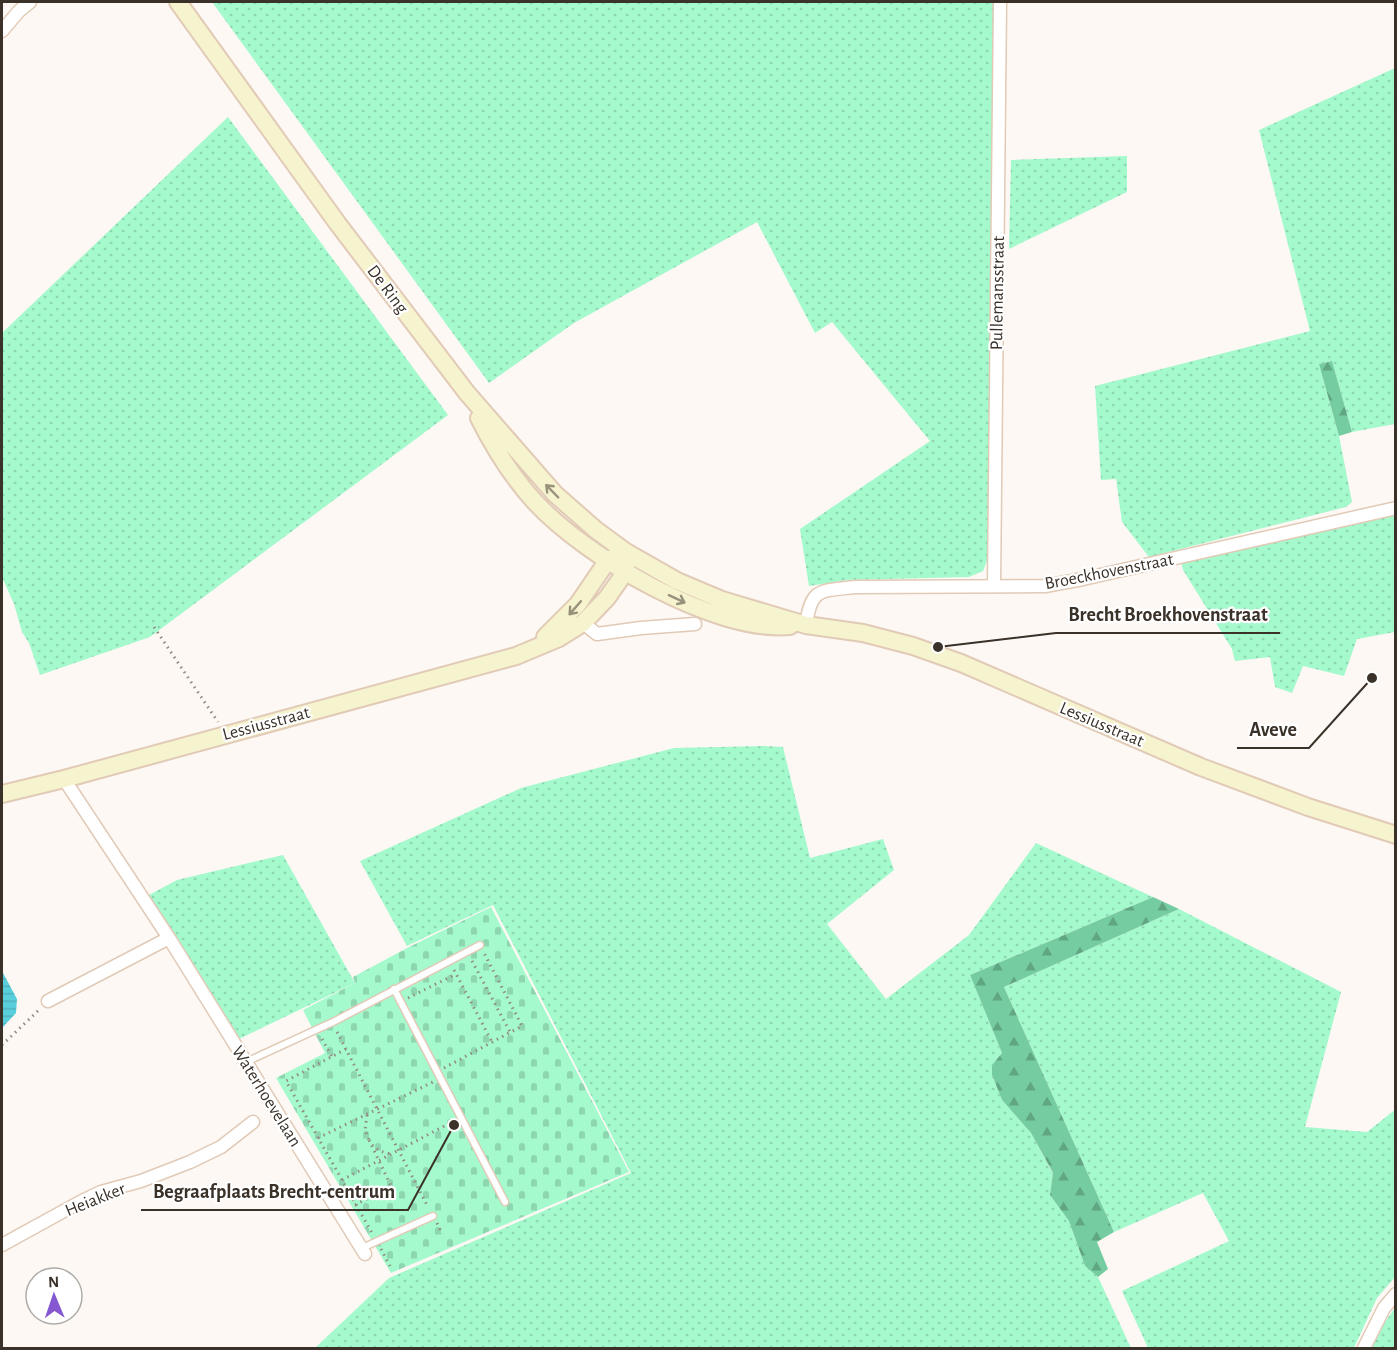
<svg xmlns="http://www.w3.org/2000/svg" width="1397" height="1350" font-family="'Alegreya Sans',sans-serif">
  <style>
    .grass { fill: url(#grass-dots) }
    .forest { fill: url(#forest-firs) }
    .cemetery { fill: url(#cemetery-stones) }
    .water { fill: url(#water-rules) }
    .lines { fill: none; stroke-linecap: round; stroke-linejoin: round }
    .service-casing { stroke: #e1cab6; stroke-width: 9 }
    .minor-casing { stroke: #e1cab6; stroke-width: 15 }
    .secondary-casing { stroke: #e1cab6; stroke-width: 20 }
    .path { stroke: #928b84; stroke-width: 3; stroke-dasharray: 1.5 4.5; stroke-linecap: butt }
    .service { stroke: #fff; stroke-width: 6 }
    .minor { stroke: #fff; stroke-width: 12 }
    .secondary { stroke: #f6f3cf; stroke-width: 16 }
    .oneway { stroke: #98927c }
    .labels { text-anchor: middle; stroke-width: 4.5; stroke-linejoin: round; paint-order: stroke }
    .street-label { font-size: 18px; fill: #3a3129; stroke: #fff }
    .leader { fill: none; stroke: #3a3129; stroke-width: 2 }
    .callout-dot { fill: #3a3129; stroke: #fff; stroke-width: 2 }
    .callout-label { font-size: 20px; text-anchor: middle; font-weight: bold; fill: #3a3129; stroke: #fff; stroke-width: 4.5; stroke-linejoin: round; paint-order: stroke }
  </style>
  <defs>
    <pattern id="grass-dots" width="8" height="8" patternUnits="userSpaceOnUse" patternTransform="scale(1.5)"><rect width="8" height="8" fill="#a4f9cd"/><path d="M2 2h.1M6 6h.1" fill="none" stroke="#8ed6b0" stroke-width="1.8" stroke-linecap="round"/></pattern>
    <pattern id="forest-firs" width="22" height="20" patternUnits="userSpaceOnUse" patternTransform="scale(1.5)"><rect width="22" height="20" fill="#75cca1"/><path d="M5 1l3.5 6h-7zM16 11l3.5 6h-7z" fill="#61a683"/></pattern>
    <pattern id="cemetery-stones" width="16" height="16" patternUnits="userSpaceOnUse" patternTransform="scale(1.5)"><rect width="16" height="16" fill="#a4f9cd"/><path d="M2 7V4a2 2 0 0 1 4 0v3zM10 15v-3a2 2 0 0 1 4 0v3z" fill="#8ed6b0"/></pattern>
    <pattern id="water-rules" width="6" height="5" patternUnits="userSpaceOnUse" patternTransform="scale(1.5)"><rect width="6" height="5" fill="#5acfdc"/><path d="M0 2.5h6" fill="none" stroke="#4fb2bd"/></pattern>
  </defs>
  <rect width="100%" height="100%" fill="#fdf8f4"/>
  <path class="grass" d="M212,2H994L989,556L983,571L969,577L847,580L809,586L800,529L930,441L832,322L815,333L757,222L574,323L489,383Z
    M1395,68V424L1352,432L1332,361L1319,364L1339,436L1352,502L1346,507L1149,557L1122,522L1116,479L1101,480L1095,386L1310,331L1259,130Z
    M228,117L448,415L150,637L40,675L29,643L22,632L14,604L2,577V333Z
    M1127,156V192L1009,249L1011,160Z
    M1395,515V632L1357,639L1344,676L1303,666L1292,693L1275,687L1270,657L1235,661L1232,649L1183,570L1181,562Z
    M764,746L783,747L810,858L883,839L894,870L827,924L886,999L969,935L1036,843L1153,897L970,975L1002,1053L992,1065V1075L1002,1100L1031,1133L1053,1174L1050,1195L1069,1221L1085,1266L1098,1277L1131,1348H315L389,1278L631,1173L493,905L407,946L360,861L521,788L674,748Z
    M283,855L355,983L237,1040L149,895L177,880Z
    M1179,909L1341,992L1305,1127L1367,1132L1396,1109L1395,1277L1377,1298L1354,1348H1148L1122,1291L1229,1241L1203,1193L1114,1232L1004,987Z
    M1395,1308V1348H1372L1380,1329Z"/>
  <path class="forest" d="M1332,361L1352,432L1339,436L1319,364Z
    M1153,897L1179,909L1004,987L1114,1232L1097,1242L1108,1269L1098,1277L1085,1266L1069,1221L1050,1195L1053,1173L1031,1133L1002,1100L992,1075V1065L1002,1053L970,975Z"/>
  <path class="cemetery" d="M491,907L629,1172L391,1273L276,1078L325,1053L303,1010L355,983L353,977L409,947Z"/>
  <path class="water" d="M2,971L17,999L16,1013L2,1028Z"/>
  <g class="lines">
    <g class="service-casing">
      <path id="service" d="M394,989L505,1202
        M246,1062L333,1022L480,945
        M362,1248L433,1216"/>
    </g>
    <g class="minor-casing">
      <path id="minor" d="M2,31L19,11L30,2
        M994,585L1000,2
        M583,623L597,634L641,628L695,624
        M806,625C811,587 821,591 855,587L1045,586L1083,579L1396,508
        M64,779L169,938L365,1254
        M48,1001L169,938
        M2,1245L82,1201L101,1192L141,1181L190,1162L221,1147L253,1122
        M1364,1348L1384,1308L1396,1294"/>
    </g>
    <g class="secondary-casing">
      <path id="secondary" d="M178,2L338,224L467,393L555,494L596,530L626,552L677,581L722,600L806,625L863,633L913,646L961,663L1201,767L1308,807L1396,835
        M479,418C494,448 513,478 535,502C586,557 714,633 790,626
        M545,637L578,604L608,560L619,555
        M2,794L64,779L516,656L559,638L583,623L607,598L626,571V552"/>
    </g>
    <path class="path" d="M154,627L218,722
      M472,961L510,1032
      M454,970L492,1042
      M408,998L456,974
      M337,1032L428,1207
      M322,1039L332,1057
      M2,1045L40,1009
      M346,1049L286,1081L372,1233
      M444,1068L522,1026L484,953
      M367,1115L365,1130L369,1140
      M318,1138L433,1082
      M372,1145L380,1151L390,1154
      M342,1180L452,1122
      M355,1205L391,1186L369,1140
      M437,1223L442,1234
      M381,1249L390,1266"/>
    <use href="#service" class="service"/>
    <use href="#minor" class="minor"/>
    <use href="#secondary" class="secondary"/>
  </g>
  <defs><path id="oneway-shaft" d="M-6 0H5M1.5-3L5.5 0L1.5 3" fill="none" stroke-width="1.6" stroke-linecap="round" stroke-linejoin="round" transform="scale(1.5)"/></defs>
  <g class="oneway">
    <use href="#oneway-shaft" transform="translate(552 491) rotate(-134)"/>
    <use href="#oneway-shaft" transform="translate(677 599) rotate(25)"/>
    <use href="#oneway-shaft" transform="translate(575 608) rotate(131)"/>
  </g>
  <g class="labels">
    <g class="street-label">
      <text transform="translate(388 289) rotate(53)" y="6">De Ring</text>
      <text transform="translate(997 293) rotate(-89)" y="6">Pullemansstraat</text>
      <text transform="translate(1109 571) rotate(-11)" y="6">Broeckhovenstraat</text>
      <text transform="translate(266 723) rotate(-15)" y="6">Lessiusstraat</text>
      <text transform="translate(1102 724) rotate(23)" y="6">Lessiusstraat</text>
      <text transform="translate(267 1096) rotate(58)" y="6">Waterhoevelaan</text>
      <text transform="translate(95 1199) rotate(-22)" y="6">Heiakker</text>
    </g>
  </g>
  <path class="leader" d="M938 647L1056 633H1280M1372 678L1309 748H1237M454 1125L408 1210H141"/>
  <g class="callout-dot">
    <circle cx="938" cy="647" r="6"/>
    <circle cx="1372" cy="678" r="6"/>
    <circle cx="454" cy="1125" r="6"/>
  </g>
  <g class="callout-label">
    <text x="1168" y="621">Brecht Broekhovenstraat</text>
    <text x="1273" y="736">Aveve</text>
    <text x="274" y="1198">Begraafplaats Brecht-centrum</text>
  </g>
  <rect width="1397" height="1350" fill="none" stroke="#3a3129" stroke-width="6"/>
  <g transform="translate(54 1296) rotate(358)"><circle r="28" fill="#ffffff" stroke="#b0ada9" stroke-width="1.5"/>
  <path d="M0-4.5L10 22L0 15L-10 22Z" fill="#8558d2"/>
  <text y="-9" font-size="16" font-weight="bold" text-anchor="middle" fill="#3a3129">N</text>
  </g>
</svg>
